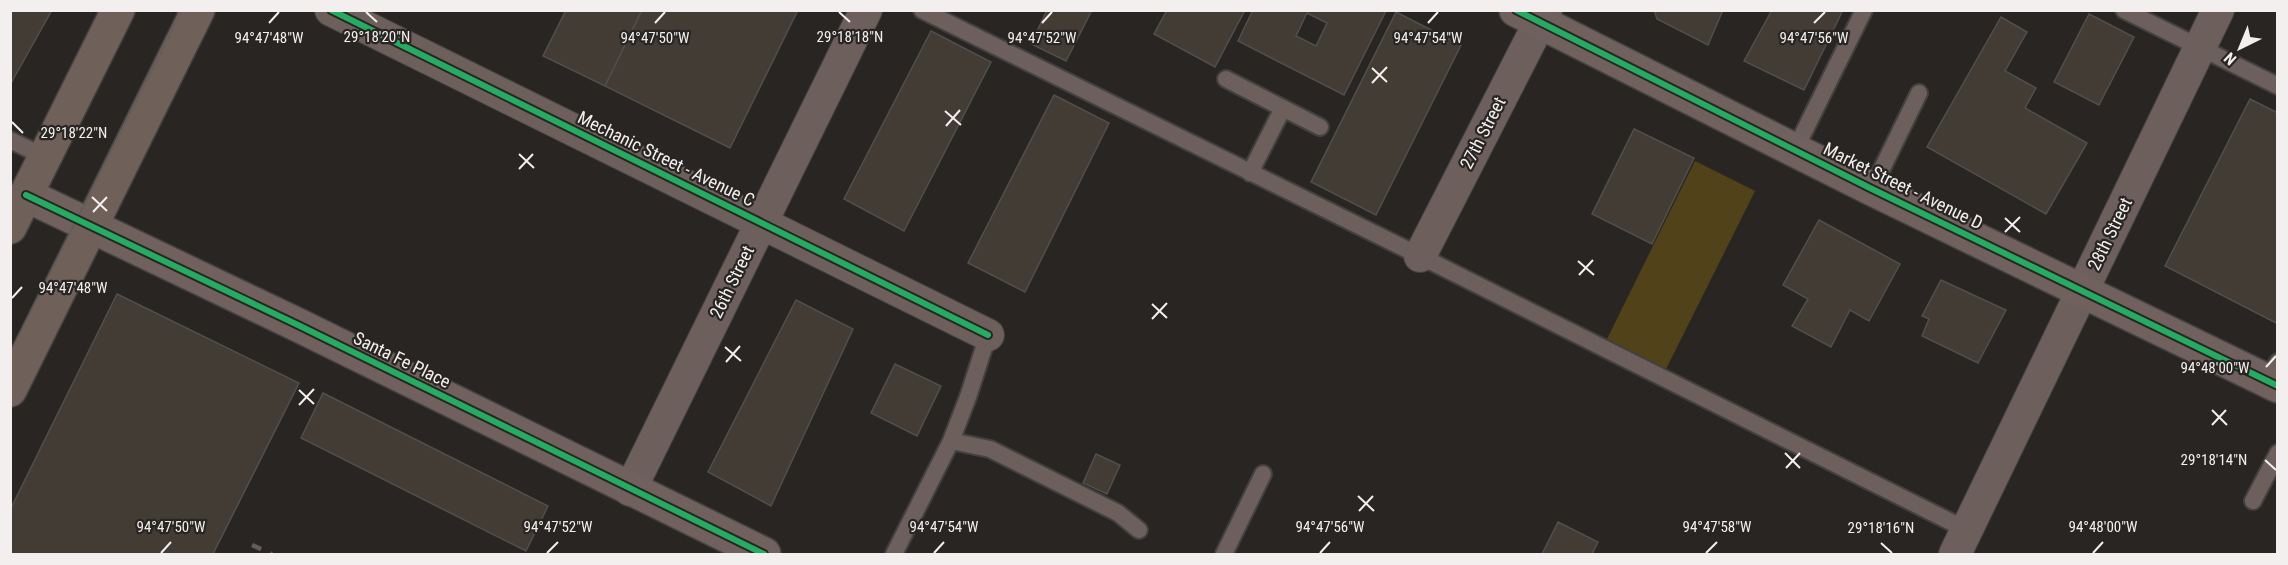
<svg xmlns="http://www.w3.org/2000/svg" width="2288" height="565" font-family="'Roboto Condensed',sans-serif">
  <style>
    .green { fill: #524219 }
    .building { fill: #423c35; stroke: #514f4d; stroke-width: 1.5; fill-rule: evenodd }
    .lines { fill: none; stroke-linecap: round; stroke-linejoin: round }
    .lane-casing { stroke: #434140; stroke-width: 20 }
    .street-casing { stroke: #434140; stroke-width: 34 }
    .secondary-casing { stroke: #434140; stroke-width: 36 }
    .primary-casing { stroke: #434140; stroke-width: 36 }
    .lane { stroke: #6d5f5c; stroke-width: 16 }
    .street { stroke: #6d5f5c; stroke-width: 32 }
    .secondary { stroke: #70615e; stroke-width: 33 }
    .primary { stroke: #6f605a; stroke-width: 33 }
    .tram { stroke: #645c5a; stroke-width: 1.5 }
    .rail { stroke: #645c5a; stroke-width: 4.5; stroke-dasharray: 10 10; stroke-linecap: butt }
    .cycleway-casing { stroke: #292522; stroke-width: 10 }
    .cycleway { stroke: #26ab63; stroke-width: 6 }
    .ticks { fill: none; stroke: #f2efee; stroke-width: 2 }
    .labels { text-anchor: middle; stroke-width: 4.5; stroke-linejoin: round; paint-order: stroke }
    .street-label { font-size: 18px; fill: #f2efee; stroke: #292522 }
    .ticks-label { font-size: 15px; text-anchor: middle; fill: #f2efee; stroke: #292522; stroke-width: 4.5; stroke-linejoin: round; paint-order: stroke }
  </style>
  <rect width="100%" height="100%" fill="#282523"/>
  <path class="green" d="M1695,161L1755,191L1666,369L1607,339Z"/>
  <path class="building" d="M10,10H52L10,85Z
    M566,10H642L605,86L543,56Z
    M642,10H798L730,148L605,86Z
    M1047,10H1092L1066,61L1031,44Z
    M1167,10H1245L1215,67L1154,34Z
    M1253,10H1385L1386,11L1344,95L1238,41ZM1307,13L1327,23L1316,46L1296,36Z
    M1654,10H1723L1708,45L1657,19Z
    M1772,10H1843L1804,90L1744,61Z
    M1396,12L1461,45L1376,215L1311,182Z
    M2089,14L2134,37L2099,105L2054,82Z
    M2001,17L2027,32L2005,71L2036,88L2025,108L2087,143L2046,214L1927,147Z
    M931,31L991,62L904,231L844,199Z
    M1054,95L1109,123L1025,292L968,263Z
    M2250,99L2278,113V324L2165,266Z
    M1634,129L1694,158L1652,244L1592,214Z
    M1819,220L1900,264L1869,321L1850,310L1831,347L1792,326L1808,299L1783,285Z
    M1941,280L2006,310L1978,363L1922,336L1929,319L1922,316Z
    M117,294L299,383L213,554H10V510Z
    M796,300L853,329L771,506L708,472Z
    M895,364L941,386L917,436L871,413Z
    M323,393L548,506L526,551L301,438Z
    M1096,454L1120,465L1107,494L1083,483Z
    M1558,522L1598,542L1592,554H1542Z"/>
  <g class="lines">
    <g class="lane-casing">
      <path id="lane" d="M922,10L1420,256L1965,529
        M2124,10L2278,86
        M1226,79L1320,127
        M10,140L45,157
        M1795,150L1864,10
        M1250,173L1283,108
        M1872,189L1919,93
        M2267,381L2278,362
        M951,441L990,449L1118,513L1139,530
        M2253,501L2278,453
        M894,554L951,441L968,397L988,335
        M1224,554L1263,474"/>
    </g>
    <g class="street-casing">
      <path id="street" d="M331,10L988,335
        M1420,256L1546,10
        M630,490L866,10
        M1955,554L2218,10"/>
    </g>
    <g class="secondary-casing">
      <path id="secondary" d="M1516,10L1872,189L2278,386
        M26,195L298,325L764,554"/>
    </g>
    <g class="primary-casing">
      <path id="primary" d="M10,227L118,10
        M10,390L198,10"/>
    </g>
    <use href="#lane" class="lane"/>
    <use href="#street" class="street"/>
    <use href="#secondary" class="secondary"/>
    <use href="#primary" class="primary"/>
    <path class="tram" d="M10,353L182,10"/>
    <path class="rail" d="M252,545L272,554"/>
    <g class="cycleway-casing">
      <path id="cycleway" d="M331,10L988,335
        M1516,10L1872,189L2278,386
        M26,195L298,325L764,554"/>
    </g>
    <use href="#cycleway" class="cycleway"/>
  </g>
  <path class="ticks" d="M366,12L377,22M839,12L850,22M269,23L279,12M655,23L665,12M1042,23L1052,12M1428,23L1438,12M1814,23L1825,12M1372,68L1387,82M1372,83L1387,67M945,111L961,125M12,122L23,133M946,126L960,110M519,154L534,168M519,169L533,154M92,197L107,211M93,212L107,197M2005,218L2020,232M2005,232L2020,217M1578,261L1594,275M1579,275L1593,260M12,298L22,287M1152,304L1167,318M1152,319L1167,303M725,347L741,361M726,362L740,346M2266,367L2276,356M299,390L314,404M299,405L314,389M2212,410L2227,425M2212,425L2226,410M1785,453L1800,468M2265,460L2276,470M1786,468L1800,453M1358,496L1374,511M1359,511L1373,496M1881,543L1892,553M161,553L171,542M547,553L558,542M934,553L944,542M1320,553L1330,542M1706,553L1717,542M2093,553L2103,542"/>
  <g class="labels">
    <g class="street-label">
      <text transform="translate(1483 133) rotate(-63)" y="6">27th Street</text>
      <text transform="translate(666 159) rotate(26)" y="6">Mechanic Street - Avenue C</text>
      <text transform="translate(1903 186) rotate(26)" y="6">Market Street - Avenue D</text>
      <text transform="translate(2110 234) rotate(-64)" y="6">28th Street</text>
      <text transform="translate(732 282) rotate(-64)" y="6">26th Street</text>
      <text transform="translate(402 360) rotate(26)" y="6">Santa Fe Place</text>
    </g>
  </g>
  <g class="ticks-label">
    <text x="377" y="42">29°18'20"N</text>
    <text x="850" y="42">29°18'18"N</text>
    <text x="655" y="43">94°47'50"W</text>
    <text x="269" y="43">94°47'48"W</text>
    <text x="1042" y="43">94°47'52"W</text>
    <text x="1428" y="43">94°47'54"W</text>
    <text x="1814" y="43">94°47'56"W</text>
    <text x="74" y="138">29°18'22"N</text>
    <text x="73" y="293">94°47'48"W</text>
    <text x="2215" y="373">94°48'00"W</text>
    <text x="2214" y="465">29°18'14"N</text>
    <text x="171" y="532">94°47'50"W</text>
    <text x="558" y="532">94°47'52"W</text>
    <text x="944" y="532">94°47'54"W</text>
    <text x="1330" y="532">94°47'56"W</text>
    <text x="1717" y="532">94°47'58"W</text>
    <text x="2103" y="532">94°48'00"W</text>
    <text x="1881" y="533">29°18'16"N</text>
  </g>
  <rect width="2288" height="565" fill="none" stroke="#f2efee" stroke-width="24"/>
  <g transform="translate(2240 48) rotate(223)" stroke="#292522" stroke-width="4.5" paint-order="stroke">
  <path d="M0-4.5L10 22L0 15L-10 22Z" fill="#f2efee"/>
  <text y="-9" font-size="16" font-weight="bold" text-anchor="middle" fill="#f2efee">N</text>
  </g>
</svg>
